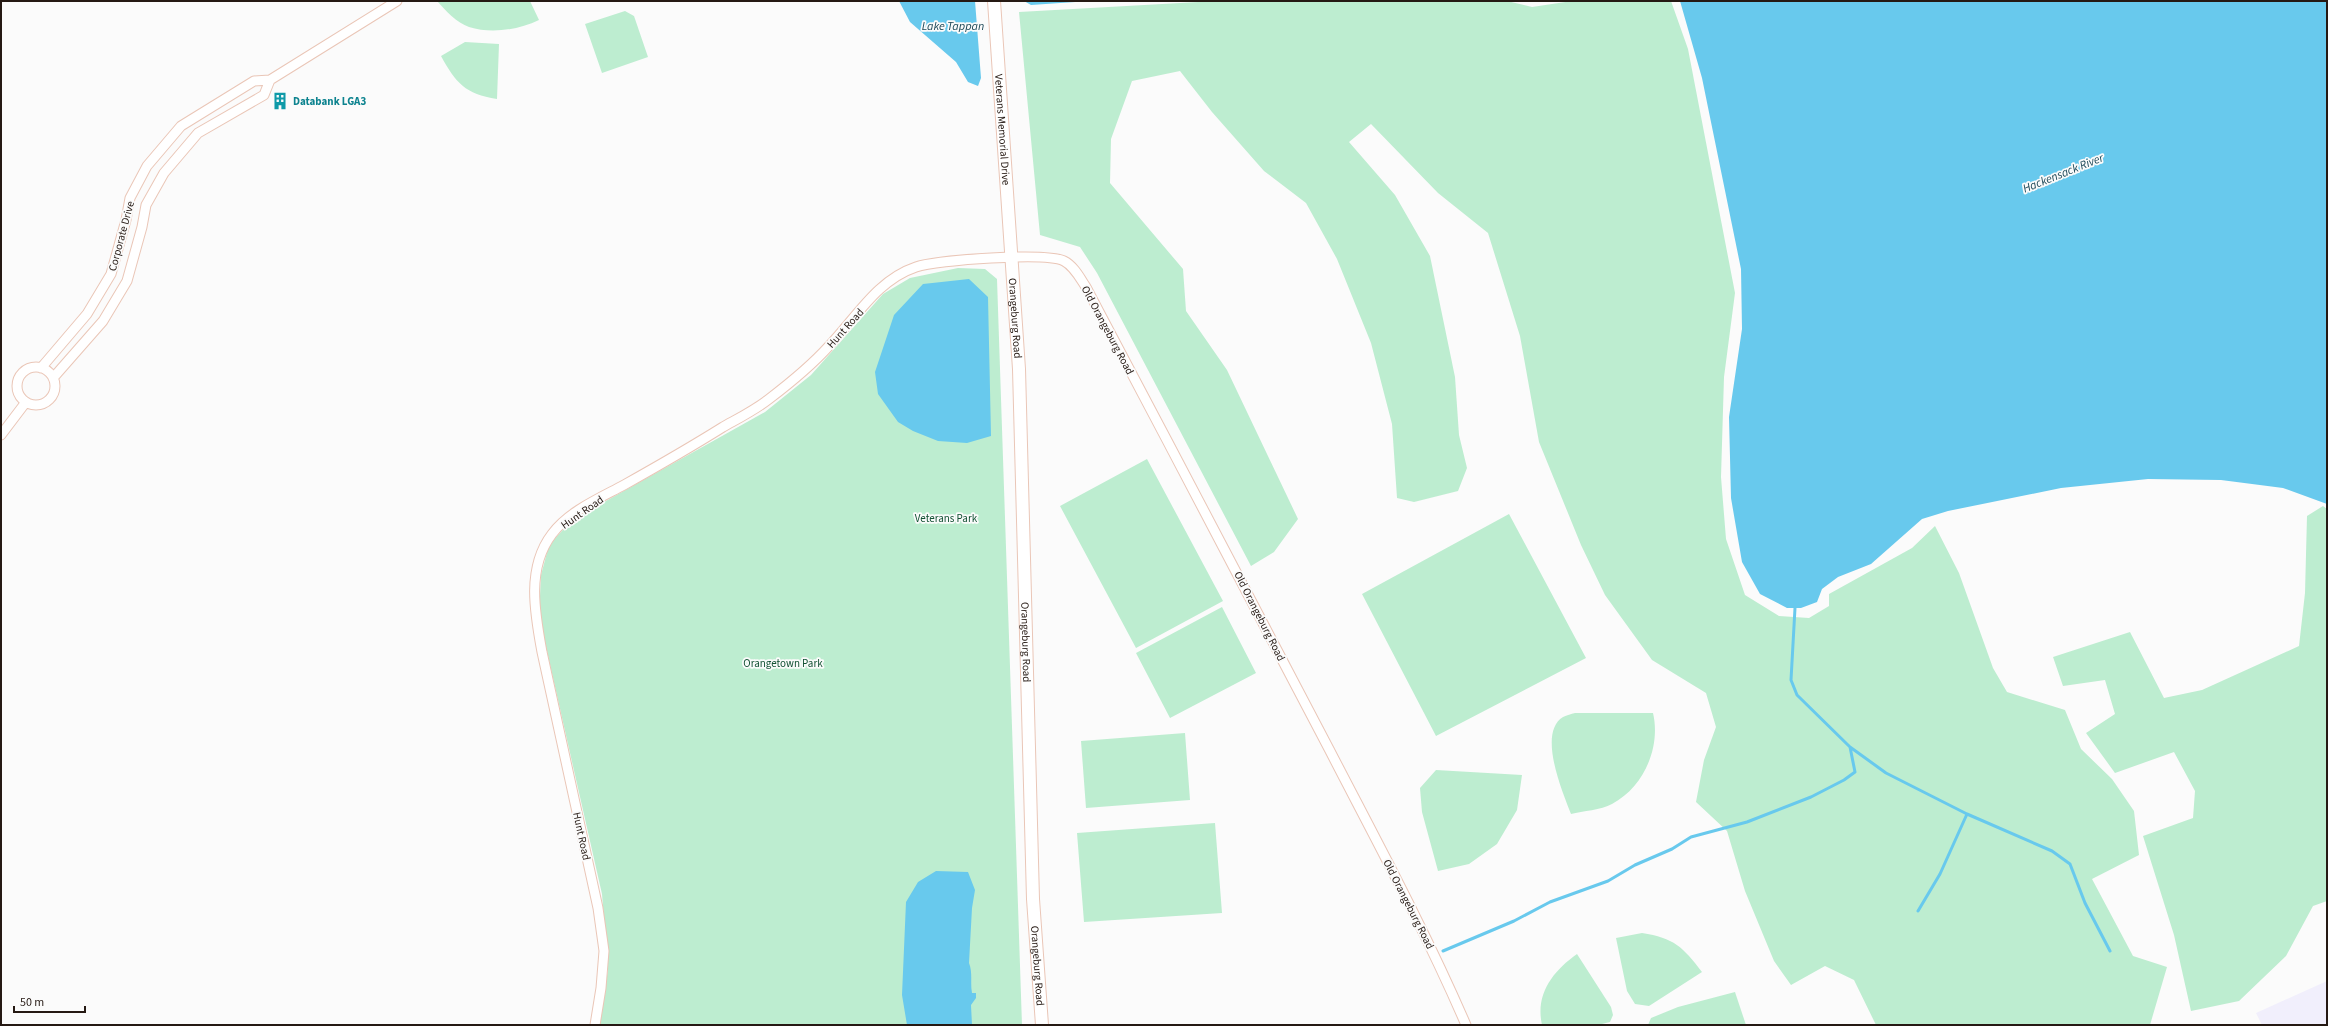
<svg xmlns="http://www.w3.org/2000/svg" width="2328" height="1026" font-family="'Source Sans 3',sans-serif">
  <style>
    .industrial { fill: #f1effc }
    .green { fill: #bdedd0 }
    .water { fill: #68c9ed }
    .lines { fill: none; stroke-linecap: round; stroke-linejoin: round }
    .stream { stroke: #68c9ed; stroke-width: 3 }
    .minor-casing { stroke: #eac6b7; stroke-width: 11 }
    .secondary-casing { stroke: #eac6b7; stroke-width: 14 }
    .minor { stroke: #fff; stroke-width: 9 }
    .secondary { stroke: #fff; stroke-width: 12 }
    .labels { text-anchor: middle; stroke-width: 3.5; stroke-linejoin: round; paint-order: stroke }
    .culture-label { font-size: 11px; font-weight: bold; fill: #0d838f; stroke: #fbfbfb; text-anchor: start }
    .street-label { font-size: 11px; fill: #251913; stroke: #fbfbfb }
    .park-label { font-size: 11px; fill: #125133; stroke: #fbfbfb }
    .water-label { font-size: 12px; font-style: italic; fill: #1e4958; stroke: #fbfbfb }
  </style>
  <rect width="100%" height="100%" fill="#fbfbfb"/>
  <path class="industrial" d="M2327,981V1025H2262L2256,1013Z"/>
  <path class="green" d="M437,1H530L539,20C518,30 491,34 469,27C457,23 445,10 437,1Z
    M1216,1H1507L1532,7L1572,1H1671L1688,49L1735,293L1724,377L1721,477L1726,539L1745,595L1779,616L1809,618L1829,606V594L1912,548L1935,526L1959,573L1993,668L2007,692L2065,710L2081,749L2112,779L2134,811L2139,855L2092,879L2133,956L2167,967L2150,1025H1876L1854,980L1825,966L1791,985L1774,961L1745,891L1727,831L1696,802L1704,760L1716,727L1706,693L1652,660L1605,595L1581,545L1539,442L1520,336L1488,233L1438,193L1371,124L1349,142L1395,195L1430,256L1455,377L1459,435L1467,468L1458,491L1414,502L1397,498L1392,424L1371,343L1337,259L1306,203L1264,171L1212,112L1180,71L1132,81L1111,139L1110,183L1183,269L1186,311L1227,370L1298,519L1274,552L1251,566L1097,273L1080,247L1040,235L1019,12Z
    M625,11L634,16L648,57L602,73L585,24Z
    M465,42L499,44L497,99C465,94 456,83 441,56Z
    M958,268L985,269L997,279L1022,1025H599L608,970L602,894L539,616L541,575L549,545L572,520L765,412L811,375L883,294L910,278Z
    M1147,459L1223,601L1136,648L1060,506Z
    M2323,506L2327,509V901L2313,906L2286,956L2239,1001L2191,1011L2174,935L2143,836L2193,818L2195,791L2174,752L2115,773L2086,733L2115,714L2105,680L2063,686L2053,657L2130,632L2164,698L2202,690L2299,646L2305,593L2307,516Z
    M1509,514L1586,658L1436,736L1362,594Z
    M1222,607L1256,673L1170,718L1136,653Z
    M1575,713H1653C1661,747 1644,787 1612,804C1601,810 1583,811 1571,814C1563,793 1537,733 1563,717C1567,715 1571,714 1575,713Z
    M1185,733L1190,800L1086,808L1081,741Z
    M1436,770L1522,775L1517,810L1497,844L1469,864L1438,871L1422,812L1420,788Z
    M1215,823L1222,913L1084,922L1077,833Z
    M1642,933C1674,938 1683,947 1702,972L1649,1006L1635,1004L1627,991L1616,938Z
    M1577,954L1611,1007L1613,1015L1610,1022L1598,1025H1542C1535,994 1553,971 1577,954Z
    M1735,992L1746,1025H1648L1651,1018L1678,1007Z"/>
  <path class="water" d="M899,1H975L981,78L978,86L968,82L956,62L910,22Z
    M1024,1H1090L1031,5Z
    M1680,1H2327V504L2283,488L2221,480L2148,479L2061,488L1948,511L1922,519L1871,564L1838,577L1822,589L1817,602L1801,608H1787L1760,594L1742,562L1731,498L1729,417L1742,329L1741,269L1702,78Z
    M969,279L988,297L991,436L967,443L938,441L913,431L898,422L878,394L875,372L894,315L923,284Z
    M936,871L968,872L975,890L972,908L969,963C973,973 970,983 972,993H976V998L971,1005L972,1025H907L902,995L906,902L918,882Z"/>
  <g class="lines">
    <path class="stream" d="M1850,747L1886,773L1967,814L1940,874L1918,911
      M1967,814L2052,851L2070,864L2085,903L2110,951
      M1443,951L1514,921L1550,902L1608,881L1635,865L1672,849L1691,837L1747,822L1811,797L1844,780L1855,772L1850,747L1797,695L1791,680L1795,608"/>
    <g class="minor-casing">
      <path id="minor" d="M17 386a19 19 0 1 1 38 0a19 19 0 1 1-38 0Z
        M41,368L87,314L111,274L126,220L130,198L147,166L181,126L254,81L270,80L397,1
        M53,378L103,321L127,281L142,227L146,205L164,173L198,133L264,95L270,80
        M1,435L26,402
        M595,1025L601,988L604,951L598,908L542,652C535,614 526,568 552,534C569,511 600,498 624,485C658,466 691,447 723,427C739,418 755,410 769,399C790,383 811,366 829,346C856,318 877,280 916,267C937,260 1046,252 1064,261C1074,266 1080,278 1086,287C1167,441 1249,594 1329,749C1376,840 1425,930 1466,1025"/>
    </g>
    <g class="secondary-casing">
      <g id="secondary">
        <path id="s1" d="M994,1L1019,369L1033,899L1042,1025"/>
      </g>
    </g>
    <use href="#minor" class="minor"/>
    <use href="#secondary" class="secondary"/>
  </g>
  <defs>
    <g id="building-bare" transform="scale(1.38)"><path d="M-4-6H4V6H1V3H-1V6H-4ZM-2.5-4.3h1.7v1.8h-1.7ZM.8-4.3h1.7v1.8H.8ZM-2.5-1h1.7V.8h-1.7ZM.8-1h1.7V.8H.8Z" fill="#0f9aa8" stroke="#fbfbfb" stroke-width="2.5" paint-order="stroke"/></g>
  </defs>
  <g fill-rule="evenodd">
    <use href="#building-bare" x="280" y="101"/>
  </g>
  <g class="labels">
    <g class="culture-label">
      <text x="293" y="105">Databank LGA3</text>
    </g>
    <g class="street-label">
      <text dy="4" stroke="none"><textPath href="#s1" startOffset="129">Veterans Memorial Drive</textPath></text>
      <text transform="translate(121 236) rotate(-75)" y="4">Corporate Drive</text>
      <text dy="4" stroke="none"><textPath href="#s1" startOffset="318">Orangeburg Road</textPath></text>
      <text transform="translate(845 328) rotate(-48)" y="4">Hunt Road</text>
      <text transform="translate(1108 330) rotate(62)" y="4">Old Orangeburg Road</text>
      <text transform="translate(582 512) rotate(-35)" y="4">Hunt Road</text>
      <text transform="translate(1260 616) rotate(63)" y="4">Old Orangeburg Road</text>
      <text dy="4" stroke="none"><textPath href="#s1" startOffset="642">Orangeburg Road</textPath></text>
      <text transform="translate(582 836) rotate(78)" y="4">Hunt Road</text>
      <text transform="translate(1409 904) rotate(63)" y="4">Old Orangeburg Road</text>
      <text dy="4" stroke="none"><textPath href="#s1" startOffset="966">Orangeburg Road</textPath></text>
    </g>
    <g class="park-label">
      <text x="946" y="522">Veterans Park</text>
      <text x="783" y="667">Orangetown Park</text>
    </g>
    <g class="water-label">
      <text x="953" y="30">Lake Tappan</text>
      <text transform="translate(2063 173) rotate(-22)" y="4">Hackensack River</text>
    </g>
  </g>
  <rect width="2328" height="1026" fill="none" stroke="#251913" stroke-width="4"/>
  <path d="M14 1006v6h71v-6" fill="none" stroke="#251913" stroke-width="2"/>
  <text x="20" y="1006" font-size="12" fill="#251913" stroke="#fbfbfb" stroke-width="3" paint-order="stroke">50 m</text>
</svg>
